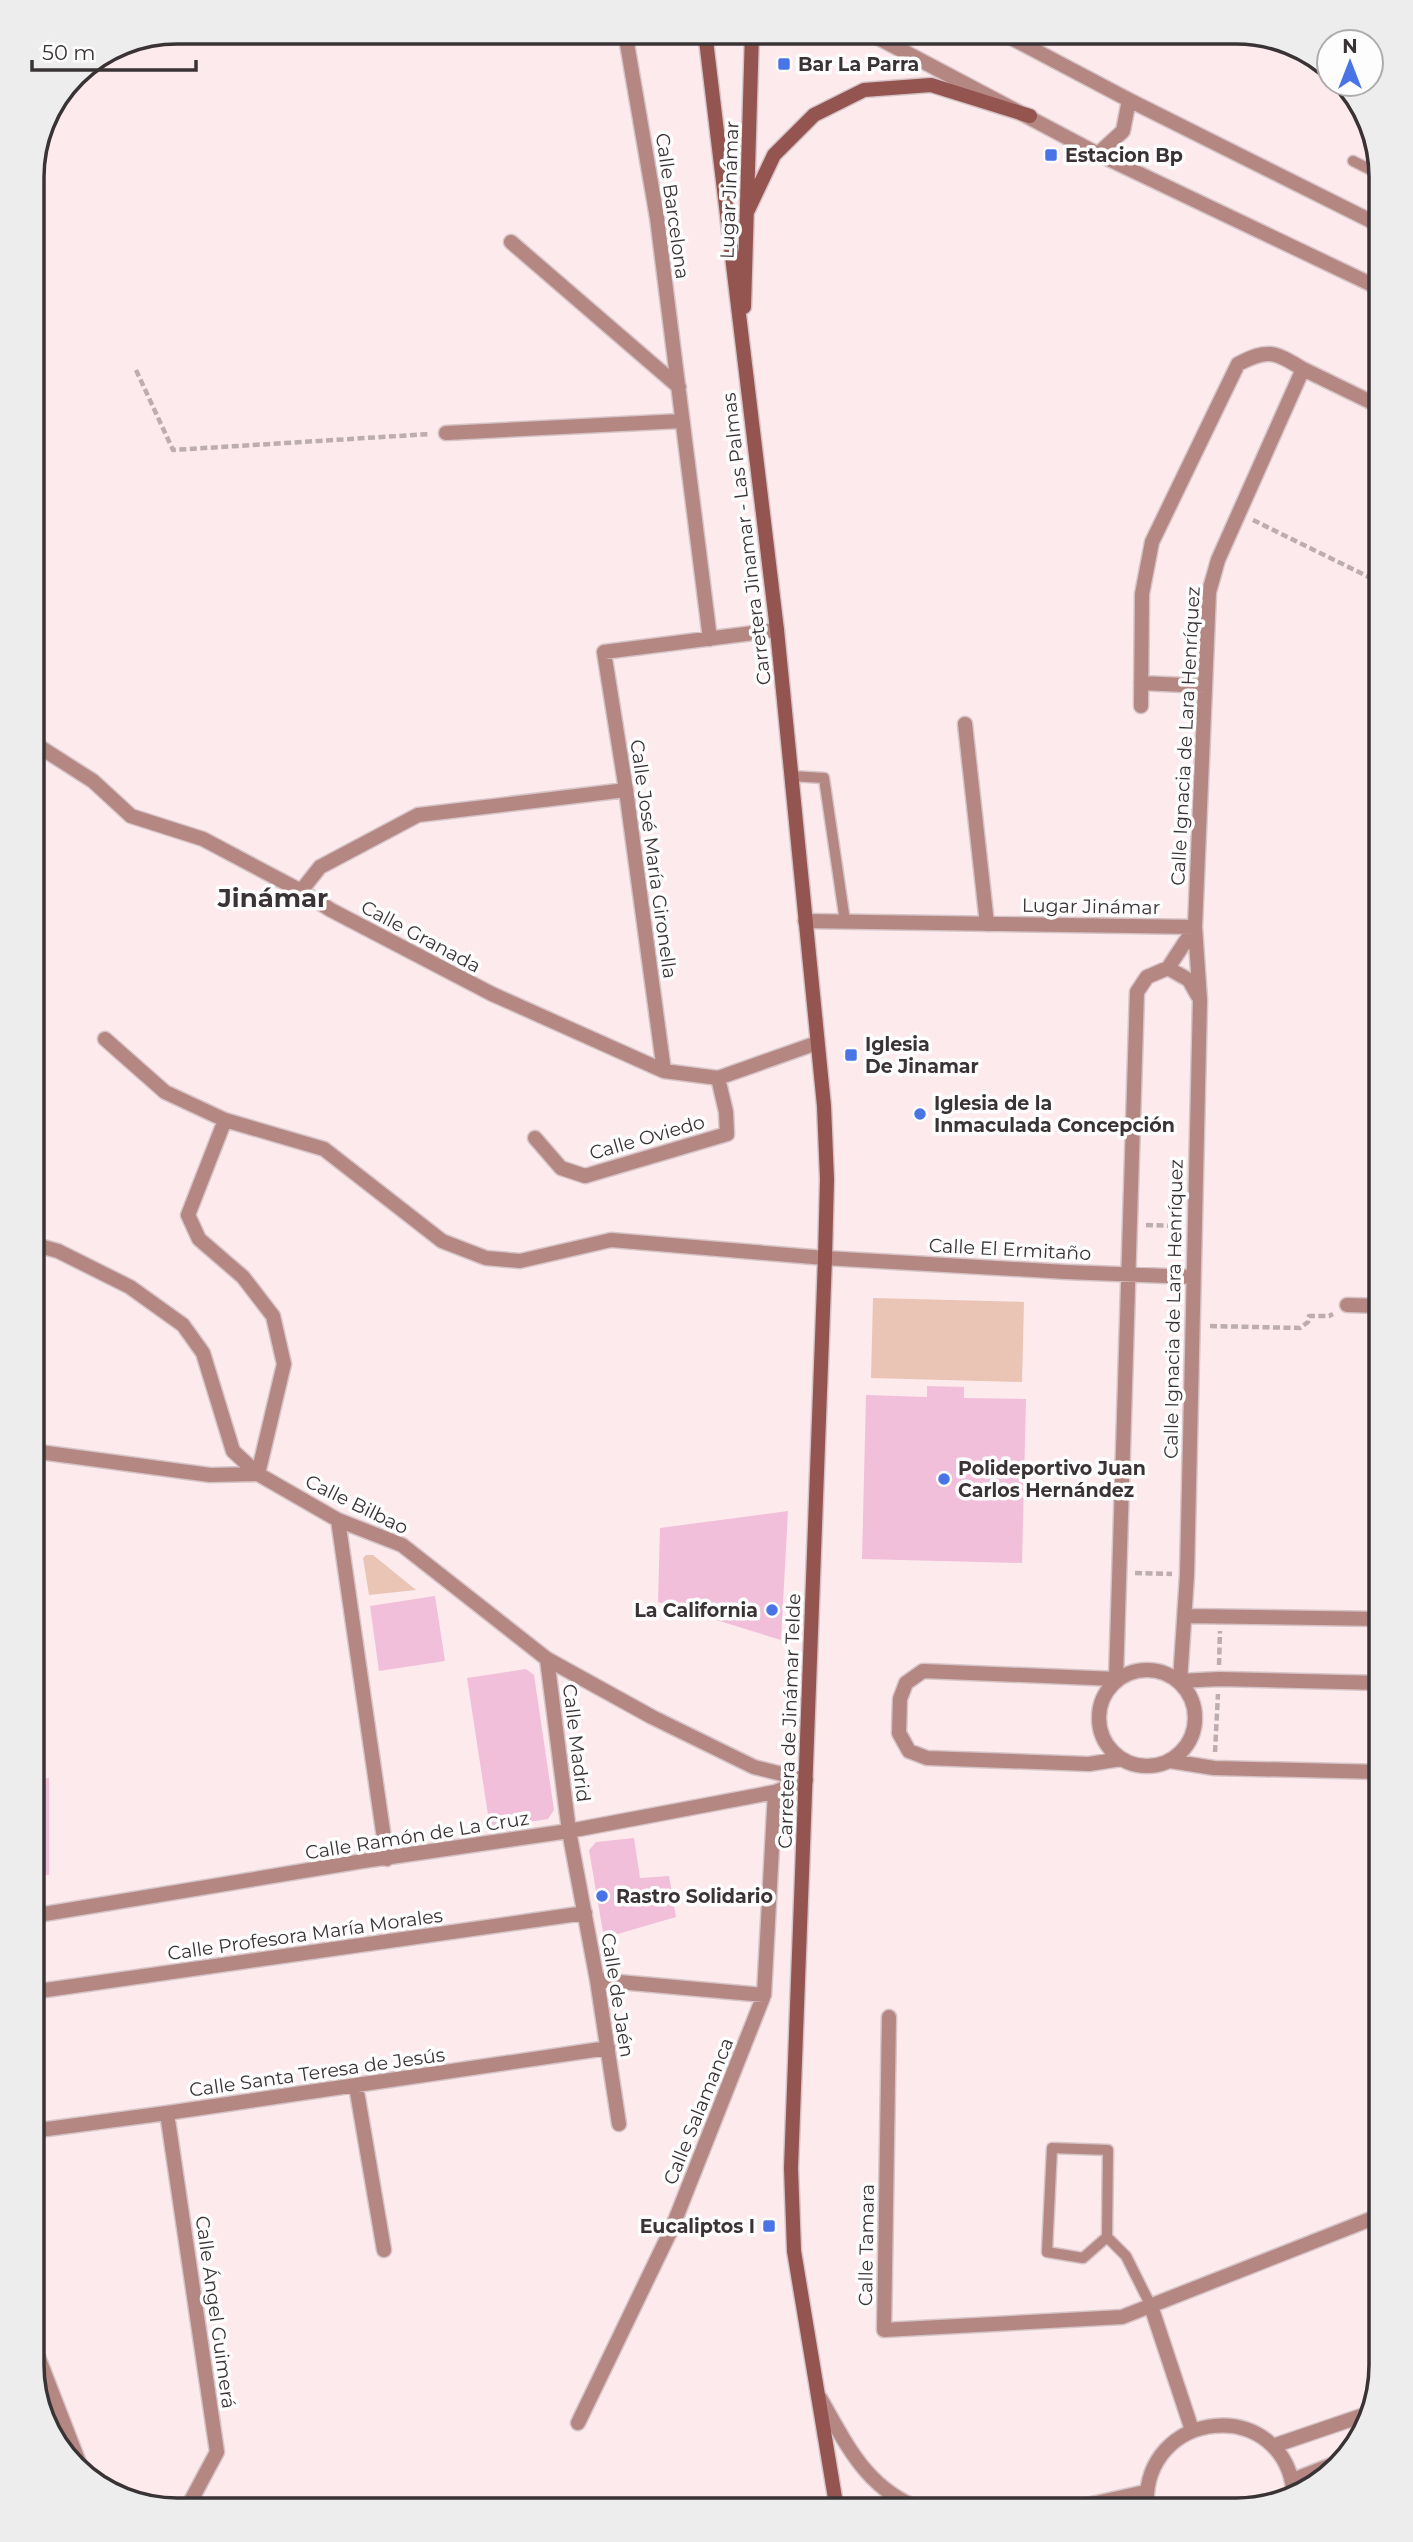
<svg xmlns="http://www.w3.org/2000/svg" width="1413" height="2542" font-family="Montserrat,sans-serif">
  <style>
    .green { fill: #eac4b4 }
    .building { fill: #f1bfda }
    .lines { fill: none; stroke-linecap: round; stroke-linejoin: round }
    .service-casing { stroke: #d6c5c8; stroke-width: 13 }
    .pedestrian-casing { stroke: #d6c5c8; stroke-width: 17 }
    .minor-casing { stroke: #d6c5c8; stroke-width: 17 }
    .tertiary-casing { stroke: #d6c5c8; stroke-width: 17 }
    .secondary-casing { stroke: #d6c5c8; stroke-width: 17 }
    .path { stroke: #bcadb0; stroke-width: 4.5; stroke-dasharray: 7 3.5; stroke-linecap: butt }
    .service { stroke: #b58783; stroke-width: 10 }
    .pedestrian { stroke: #b58783; stroke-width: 14 }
    .minor { stroke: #b58783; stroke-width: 14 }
    .tertiary { stroke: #b58783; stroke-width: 14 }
    .secondary { stroke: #945450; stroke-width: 14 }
    .poi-dot { fill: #4a74e6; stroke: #fdfdfd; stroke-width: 2.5 }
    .labels { text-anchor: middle; stroke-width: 7; stroke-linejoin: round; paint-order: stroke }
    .poi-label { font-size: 19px; font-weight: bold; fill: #3a3335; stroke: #fdfdfd; text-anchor: start }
    .street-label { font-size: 19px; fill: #3a3335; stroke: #fdfdfd }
    .district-label { font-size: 26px; font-weight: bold; fill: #3a3335; stroke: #fdfdfd }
    .rim { fill: none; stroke: #3a3335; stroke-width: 3.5 }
  </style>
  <rect width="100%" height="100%" fill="#fdeaed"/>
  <path class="green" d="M873,1298L1024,1302L1022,1382L871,1378Z
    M366,1555H373L416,1590L369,1595L363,1558Z"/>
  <path class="building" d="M927,1386L964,1387V1398L1026,1399L1022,1563L862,1559L866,1395L927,1397Z
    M788,1511L781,1640L658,1602L660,1528Z
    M435,1596L445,1661L379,1671L370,1606Z
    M526,1669L534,1675L554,1810L548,1819L490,1828L467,1678Z
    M32,1778H49V1875H32Z
    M634,1838L640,1878L669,1876L676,1917L604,1938L589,1850L596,1842Z"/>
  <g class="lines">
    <g class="service-casing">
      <path id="service" d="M1022,32L1027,46
        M1353,161L1381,175
        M791,776L824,778L845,921
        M1107,2237L1083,2258L1047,2252L1052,2148L1108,2150L1107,2237L1126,2256L1151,2306"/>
    </g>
    <g class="pedestrian-casing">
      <path id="pedestrian" d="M1347,1305L1381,1306"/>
    </g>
    <g class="minor-casing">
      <path id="minor" d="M625,32L657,218L710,639
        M511,242L679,387
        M1303,369L1381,407
        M446,433L681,421
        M1141,683L1205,686
        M1141,706L1142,594L1152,542L1238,364C1269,348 1274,352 1303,369L1218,560L1209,592L1195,927L1200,1000L1187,1575L1180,1681L1219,1679L1381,1683
        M965,724L987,924
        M32,742L93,781L131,816L203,839L301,891L331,910L492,994L664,1071L718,1078L817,1043
        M301,891L320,867L418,815L626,790
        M805,921L1195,927
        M1168,968L1195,927
        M105,1039L165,1092L225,1120L324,1149L442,1241L486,1258L520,1261L611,1240L825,1258L1066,1272L1193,1277
        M664,1071L626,790L604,652L777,630
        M535,1138L561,1168L585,1176L727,1134L726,1112L718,1078
        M32,1244L58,1251L130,1287L183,1325L203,1353L233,1451L258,1474L338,1520L402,1545L547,1659L652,1717L754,1767L806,1780
        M32,1451L210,1475L258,1474L284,1364L273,1316L243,1277L199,1239L188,1215L225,1120
        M338,1520L387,1859
        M1185,1616L1381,1619
        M547,1659L569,1831L597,1980L619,2124
        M1099 1718a48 48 0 1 1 96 0a48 48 0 1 1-96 0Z
        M1121,1759L1089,1764L927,1758L909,1751L899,1733L900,1699L906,1683L923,1671L1116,1679L1137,992L1147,977L1168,968L1189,980L1198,996
        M1170,1761L1214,1768L1381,1772
        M32,1916L363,1861L569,1831L775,1792L806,1780
        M597,1980L764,1995
        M32,1992L585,1913
        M889,2017L884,2330L1122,2317L1381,2215
        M356,2086L384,2250
        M167,2113L217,2452L186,2510
        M32,2131L167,2113L608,2048
        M1151,2306L1192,2430
        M32,2341L82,2470
        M578,2423L672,2228L764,1995L775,1792"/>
    </g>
    <g class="tertiary-casing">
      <path id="tertiary" d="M867,32L1098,154L1381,289
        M1000,32L1129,100L1381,226
        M1098,154L1123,131L1129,100
        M820,2398C848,2447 867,2490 923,2510
        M1273,2446L1367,2414
        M1293,2480L1339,2462
        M1065,2510L1145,2492
        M1147,2510C1139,2406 1288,2394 1294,2497"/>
    </g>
    <g class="secondary-casing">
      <path id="secondary" d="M705,32L777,630L824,1106L827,1179L825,1258L791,2168L794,2251L837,2510
        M748,210L774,155L814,115L864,90L931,85L1030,116
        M744,307L752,32"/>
    </g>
    <path class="path" d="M136,370L173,450L430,434
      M1253,520L1381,583
      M1146,1225L1179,1226
      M1210,1326L1300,1328L1308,1322L1309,1316H1329L1333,1314
      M1135,1573L1172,1574
      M1219,1665L1220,1631
      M1215,1752L1218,1694"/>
    <use href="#service" class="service"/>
    <use href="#pedestrian" class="pedestrian"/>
    <use href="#minor" class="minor"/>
    <use href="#tertiary" class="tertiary"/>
    <use href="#secondary" class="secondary"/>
  </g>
  <g class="poi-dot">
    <rect x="777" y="57" width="14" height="14" rx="3.5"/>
    <rect x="1044" y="148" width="14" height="14" rx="3.5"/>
    <rect x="844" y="1048" width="14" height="14" rx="3.5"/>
    <circle cx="920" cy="1114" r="7"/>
    <circle cx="944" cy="1479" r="7"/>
    <circle cx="772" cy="1610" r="7"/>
    <circle cx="602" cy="1896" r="7"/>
    <rect x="762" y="2219" width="14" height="14" rx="3.5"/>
  </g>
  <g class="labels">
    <g class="poi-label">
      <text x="798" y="71">Bar La Parra</text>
      <text x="1065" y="162">Estacion Bp</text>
      <text x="865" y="1051">Iglesia<tspan x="865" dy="22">De Jinamar</tspan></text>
      <text x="934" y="1110">Iglesia de la<tspan x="934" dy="22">Inmaculada Concepción</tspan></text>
      <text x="958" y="1475">Polideportivo Juan<tspan x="958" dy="22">Carlos Hernández</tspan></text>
      <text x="758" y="1617" text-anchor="end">La California</text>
      <text x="616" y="1903">Rastro Solidario</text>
      <text x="755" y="2233" text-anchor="end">Eucaliptos I</text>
    </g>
    <g class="street-label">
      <text transform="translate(729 190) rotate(-88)" y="7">Lugar Jinámar</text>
      <text transform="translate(673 206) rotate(82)" y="7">Calle Barcelona</text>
      <text transform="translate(746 539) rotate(-97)" y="7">Carretera Jinamar - Las Palmas</text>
      <text transform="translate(1185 736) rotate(-87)" y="7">Calle Ignacia de Lara Henríquez</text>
      <text transform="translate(654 859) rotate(82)" y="7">Calle José María Gironella</text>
      <text transform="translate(1091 906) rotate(1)" y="7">Lugar Jinámar</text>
      <text transform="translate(421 936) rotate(28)" y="7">Calle Granada</text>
      <text transform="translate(647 1137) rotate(-16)" y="7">Calle Oviedo</text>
      <text transform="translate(1010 1249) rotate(3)" y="7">Calle El Ermitaño</text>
      <text transform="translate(1173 1309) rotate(-89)" y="7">Calle Ignacia de Lara Henríquez</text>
      <text transform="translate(357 1504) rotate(26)" y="7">Calle Bilbao</text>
      <text transform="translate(789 1721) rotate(-88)" y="7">Carretera de Jinámar Telde</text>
      <text transform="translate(577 1743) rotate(83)" y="7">Calle Madrid</text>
      <text transform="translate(417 1835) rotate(-9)" y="7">Calle Ramón de La Cruz</text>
      <text transform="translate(305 1934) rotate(-8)" y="7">Calle Profesora María Morales</text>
      <text transform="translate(618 1995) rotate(81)" y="7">Calle de Jaén</text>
      <text transform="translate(317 2072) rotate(-8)" y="7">Calle Santa Teresa de Jesús</text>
      <text transform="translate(698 2111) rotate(-68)" y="7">Calle Salamanca</text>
      <text transform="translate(866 2245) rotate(-89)" y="7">Calle Tamara</text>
      <text transform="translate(216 2312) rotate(82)" y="7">Calle Ángel Guimerá</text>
    </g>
    <g class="district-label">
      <text x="273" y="907">Jinámar</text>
    </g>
  </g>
  <path d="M0 0H1413V2542H0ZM177 44H1236A133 133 0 0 1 1369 177V2365A133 133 0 0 1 1236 2498H177A133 133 0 0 1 44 2365V177A133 133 0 0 1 177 44Z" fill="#ededed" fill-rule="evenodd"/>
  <path class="rim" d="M177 44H1236A133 133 0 0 1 1369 177V2365A133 133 0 0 1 1236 2498H177A133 133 0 0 1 44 2365V177A133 133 0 0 1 177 44Z"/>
  <g transform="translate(1350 63)"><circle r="33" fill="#fdfdfd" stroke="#afacad" stroke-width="2"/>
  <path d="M0-5L12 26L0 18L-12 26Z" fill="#4a74e6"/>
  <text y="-10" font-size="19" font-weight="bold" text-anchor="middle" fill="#3a3335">N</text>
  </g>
  <path d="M32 60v10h164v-10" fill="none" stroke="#3a3335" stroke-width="3.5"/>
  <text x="42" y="60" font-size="21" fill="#3a3335" stroke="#fdfdfd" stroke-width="5" paint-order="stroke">50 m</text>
</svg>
